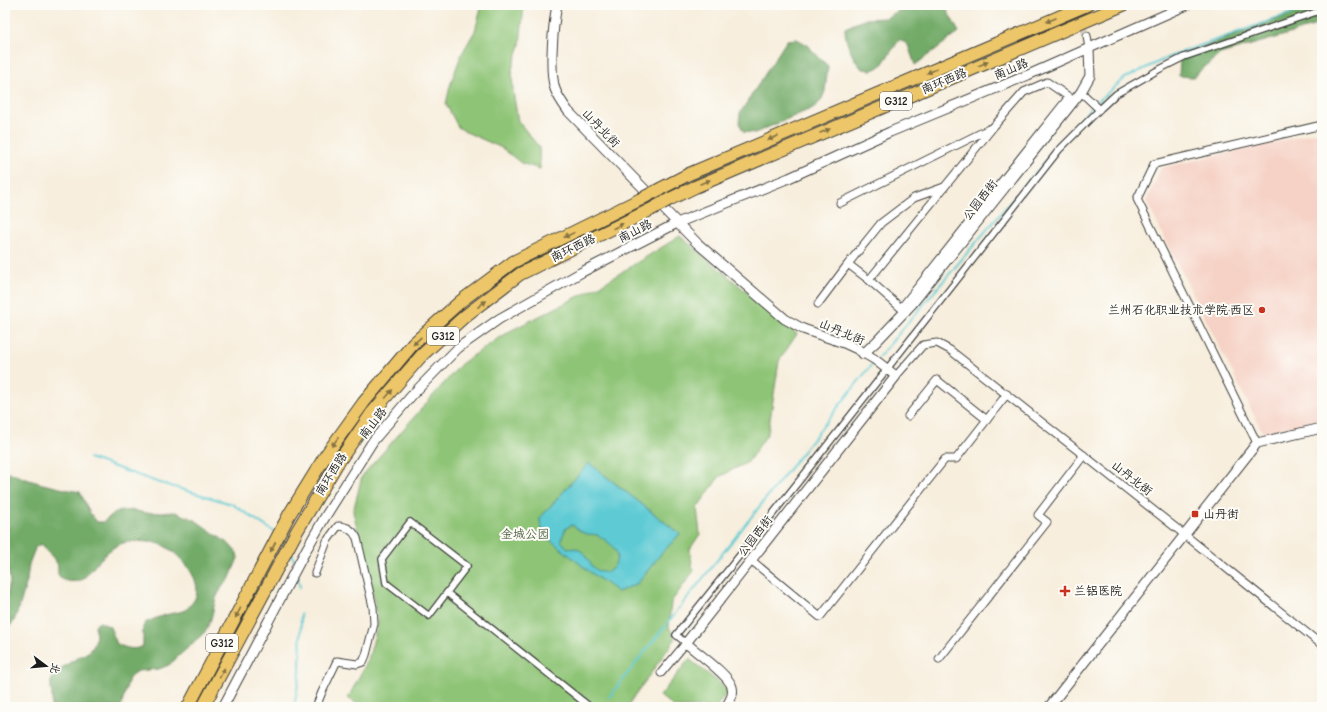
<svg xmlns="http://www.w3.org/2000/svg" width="1327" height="712" font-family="'Comic Neue','LXGW WenKai TC',sans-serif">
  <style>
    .built { fill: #f6d1c5 }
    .green { fill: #8ec476; stroke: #557049 }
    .forest { fill: #72aa67; stroke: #476342 }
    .water { fill: #5dcad4; stroke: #3c7378; fill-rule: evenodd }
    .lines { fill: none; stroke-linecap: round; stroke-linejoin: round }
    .stream { stroke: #5dcad4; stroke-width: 2 }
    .minor-tunnel { stroke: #d6cec0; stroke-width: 7; stroke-dasharray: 7 3.5; stroke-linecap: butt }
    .pedestrian-casing { stroke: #3d3c39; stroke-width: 8 }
    .minor-casing { stroke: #3d3c39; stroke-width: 9 }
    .tertiary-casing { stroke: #3d3c39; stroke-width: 11 }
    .trunk-casing { stroke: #3d3c39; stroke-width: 14 }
    .pedestrian { stroke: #fff; stroke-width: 5.5 }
    .minor { stroke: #fff; stroke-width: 7 }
    .tertiary { stroke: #fff; stroke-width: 9 }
    .trunk { stroke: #ecc669; stroke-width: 12 }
    .trunk-bridge-casing { stroke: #3d3c39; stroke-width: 14; stroke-linecap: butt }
    .trunk-bridge { stroke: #ecc669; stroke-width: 12 }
    .oneway { fill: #847142 }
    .poi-dot { fill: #c8321e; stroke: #fdfcf7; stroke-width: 1.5 }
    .labels { text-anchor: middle; stroke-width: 4; stroke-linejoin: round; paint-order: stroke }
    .shield { fill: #fdfcf7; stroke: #605f5e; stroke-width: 1 }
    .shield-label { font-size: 11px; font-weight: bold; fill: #1c1c1c }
    .street-label { font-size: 12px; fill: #1c1c1c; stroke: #fdfcf7 }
    .poi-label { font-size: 12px; fill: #1c1c1c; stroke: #fdfcf7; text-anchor: start }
    .park-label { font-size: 12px; fill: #4a5f40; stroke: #fdfcf7 }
  </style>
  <rect width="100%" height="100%" fill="#fdfcf7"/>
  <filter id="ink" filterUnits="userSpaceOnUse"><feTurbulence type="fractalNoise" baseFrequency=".025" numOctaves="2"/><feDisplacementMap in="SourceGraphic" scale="8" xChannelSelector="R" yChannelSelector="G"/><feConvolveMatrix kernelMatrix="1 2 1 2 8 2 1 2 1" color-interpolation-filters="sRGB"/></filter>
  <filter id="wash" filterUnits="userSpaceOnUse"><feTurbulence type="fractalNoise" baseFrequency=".012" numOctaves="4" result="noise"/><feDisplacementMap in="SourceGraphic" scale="16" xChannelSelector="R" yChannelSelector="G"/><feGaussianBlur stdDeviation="0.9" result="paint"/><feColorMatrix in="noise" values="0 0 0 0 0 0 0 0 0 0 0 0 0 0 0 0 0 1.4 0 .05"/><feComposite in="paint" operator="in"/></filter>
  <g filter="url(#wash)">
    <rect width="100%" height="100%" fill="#f7eedd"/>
    <path class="built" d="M1322,131V419L1263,433L1146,201L1161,168Z"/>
    <path class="green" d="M482,5H524L520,45L512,69L513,91L518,121L539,147L540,169L521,163L502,148L466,132L458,127L446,104L450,86L461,55L475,31Z
      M680,236L797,334L779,361L768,433L748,462L719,477L697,508L700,534L690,549L693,572L671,602L669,627L675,639L627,707H362L348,698L368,660L378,624L370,576L353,512L362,476L461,364L506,333L601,285Z
      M689,659L729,690L716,707H674L660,696Z"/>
    <path class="forest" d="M908,5H944L959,32L915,65L908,45L900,39L881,66L872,70L862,69C852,57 845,44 845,28L865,19L886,18Z
      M1314,5H1322V23L1289,34L1220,54L1193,77L1179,76L1180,56Z
      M797,39L806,44L828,66L825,91L821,101L813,108L755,133L744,132L739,123L740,113L787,40Z
      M5,470C28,482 54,487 80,492L90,513L97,522H103L116,512L122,511L133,510L145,513L175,512L195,520L229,544L237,553L238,558L229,580L222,587L216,598L211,619L206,631L169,665L159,669L138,671L129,678L121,707H51C54,696 50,691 51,682C54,669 80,657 90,651C97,643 96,635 95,625L100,622L110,627L117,644C126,648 134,651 143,646V627L145,623C151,620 158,617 165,615C171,613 179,613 185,610C188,609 190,605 192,603C209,584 178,551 160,544C151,541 126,540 118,545C105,551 93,569 83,579C76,583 61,583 58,574C57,570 59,565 56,562C52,556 46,550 42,544L36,546L29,564L27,581L20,605L14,621L5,632V603L10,581L6,560L5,532Z"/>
    <path class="water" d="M589,463L680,534L660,555L638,583L618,592L590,572L544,535L540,522V518ZM572,525C576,527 578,530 582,532C586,535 592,534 597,535C603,538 610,543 614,548C622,558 612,577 599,571C589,567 589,557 581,551C571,543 571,556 561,540L566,528Z"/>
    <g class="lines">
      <path class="stream" d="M1096,103L1125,78L1169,57L1313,5
        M878,358L1092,106
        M89,458L157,482L232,504L276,533
        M291,552L295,563
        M297,574L300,588
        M609,697L873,363
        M294,707L300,673L301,614"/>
    </g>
  </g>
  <g filter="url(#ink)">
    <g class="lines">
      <path class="minor-tunnel" d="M1073,7L1087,36"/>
      <g class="pedestrian-casing">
        <path id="pedestrian" d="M410,522L467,566L429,616L386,583L382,559Z
          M447,593L590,707
          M686,643L676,635L799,481L1059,150L1101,108L1116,94L1158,70L1184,57L1322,10"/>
      </g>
      <g class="minor-casing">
        <path id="minor" d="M1087,36L1089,49
          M1081,92L1099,109
          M840,203L991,128
          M869,280L848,264L881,223L914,198L944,187
          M818,304L848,264
          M901,308L869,280L994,126L1024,92L1047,82L1069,97L901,308L906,312
          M896,376L923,345L937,343L950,350L1185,535L1322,645
          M908,416L937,380L987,420
          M1257,443L1137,199L1154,164L1322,125
          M751,560L820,617L945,459H956L1007,394
          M315,573L327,541L338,526C347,526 353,530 357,538L373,607L374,624L366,655L363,662L357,664L337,661L322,692L316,707
          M939,659L1047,522L1038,515L1084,455
          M661,673L686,643"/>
      </g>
      <g class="tertiary-casing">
        <path id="tertiary" d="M557,5C553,26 549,70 555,89C558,97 563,104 568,111L697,243L785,319L803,329L844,343L857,349L874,359L896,376L686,643C696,652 729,675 732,687C734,695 730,700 726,707
          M863,354L876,342L912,304L1081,92L1090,76L1089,49
          M223,707L306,550L325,517L373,441L413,394L458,348L499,319L582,272L677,223L789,178L890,132L1028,75L1187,5
          M1049,707L1257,443L1322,428"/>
      </g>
      <g class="trunk-casing">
        <path id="trunk" d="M662,188L689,174L1087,5
          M670,199L695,187L1123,5
          M188,707L289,515L326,455L364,402L413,344L461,301L513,262L641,199
          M203,707L297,531L337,464L372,413L422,355L465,316L520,274L650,210"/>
      </g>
      <use href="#pedestrian" class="pedestrian"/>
      <use href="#minor" class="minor"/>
      <use href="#tertiary" class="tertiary"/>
      <use href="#trunk" class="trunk"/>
      <g class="trunk-bridge-casing">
        <path id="trunk-bridge" d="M641,199L662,188
          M650,210L670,199"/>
      </g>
      <use href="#trunk-bridge" class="trunk-bridge"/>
    </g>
    <defs><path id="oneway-solid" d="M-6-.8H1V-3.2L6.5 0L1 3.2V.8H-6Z"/></defs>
    <g class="oneway">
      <use href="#oneway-solid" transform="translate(1051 20) rotate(157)"/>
      <use href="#oneway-solid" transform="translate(983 64) rotate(-23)"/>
      <use href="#oneway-solid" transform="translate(932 71) rotate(157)"/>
      <use href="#oneway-solid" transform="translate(825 131) rotate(-23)"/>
      <use href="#oneway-solid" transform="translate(773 138) rotate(157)"/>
      <use href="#oneway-solid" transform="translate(705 182) rotate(-23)"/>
      <use href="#oneway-solid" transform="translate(618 226) rotate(-27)"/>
      <use href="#oneway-solid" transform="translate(569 235) rotate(154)"/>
      <use href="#oneway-solid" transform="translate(482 304) rotate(-37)"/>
      <use href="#oneway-solid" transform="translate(417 341) rotate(137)"/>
      <use href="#oneway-solid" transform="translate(389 394) rotate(-50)"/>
      <use href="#oneway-solid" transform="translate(335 442) rotate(126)"/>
      <use href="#oneway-solid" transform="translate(273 547) rotate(117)"/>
      <use href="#oneway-solid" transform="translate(238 613) rotate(118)"/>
      <use href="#oneway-solid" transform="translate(222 673) rotate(-62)"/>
    </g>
  </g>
  <g class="poi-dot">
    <circle cx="1262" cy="310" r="4"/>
    <rect x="1191" y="510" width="8" height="8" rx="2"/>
    <path d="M1063 585h4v4h4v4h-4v4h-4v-4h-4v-4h4z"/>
  </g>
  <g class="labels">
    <g class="shield">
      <rect x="880" y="92" width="32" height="18" rx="3"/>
      <rect x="427" y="327" width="32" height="18" rx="3"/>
      <rect x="206" y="634" width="32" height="18" rx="3"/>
    </g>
    <g class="shield-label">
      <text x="896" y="105">G312</text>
      <text x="443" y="340">G312</text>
      <text x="222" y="647">G312</text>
    </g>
    <g class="street-label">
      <text transform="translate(1011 69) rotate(-23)" y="4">南山路</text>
      <text transform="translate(944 81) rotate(-23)" y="4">南环西路</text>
      <text transform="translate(601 128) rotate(46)" y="4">山丹北街</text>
      <text transform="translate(980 200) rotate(-52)" y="4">公园西街</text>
      <text transform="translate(635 231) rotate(-27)" y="4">南山路</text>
      <text transform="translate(573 248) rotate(-26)" y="4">南环西路</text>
      <text transform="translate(842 332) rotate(23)" y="4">山丹北街</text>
      <text transform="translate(373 423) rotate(-52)" y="4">南山路</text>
      <text transform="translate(331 474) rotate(-58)" y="4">南环西路</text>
      <text transform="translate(1132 478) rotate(38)" y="4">山丹北街</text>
      <text transform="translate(755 536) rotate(-52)" y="4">公园西街</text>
    </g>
    <g class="poi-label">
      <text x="1254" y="314" text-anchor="end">兰州石化职业技术学院·西区</text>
      <text x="1203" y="518">山丹街</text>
      <text x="1074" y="595">兰铝医院</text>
    </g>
    <g class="park-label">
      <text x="525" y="538">金城公园</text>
    </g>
  </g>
  <rect width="1327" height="712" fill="none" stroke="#fdfcf7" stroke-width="20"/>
  <g transform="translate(46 666) rotate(106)" stroke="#fdfcf7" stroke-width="3" paint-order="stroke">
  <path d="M0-3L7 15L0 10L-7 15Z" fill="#1c1c1c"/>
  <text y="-6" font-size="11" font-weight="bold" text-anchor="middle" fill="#1c1c1c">北</text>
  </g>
</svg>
